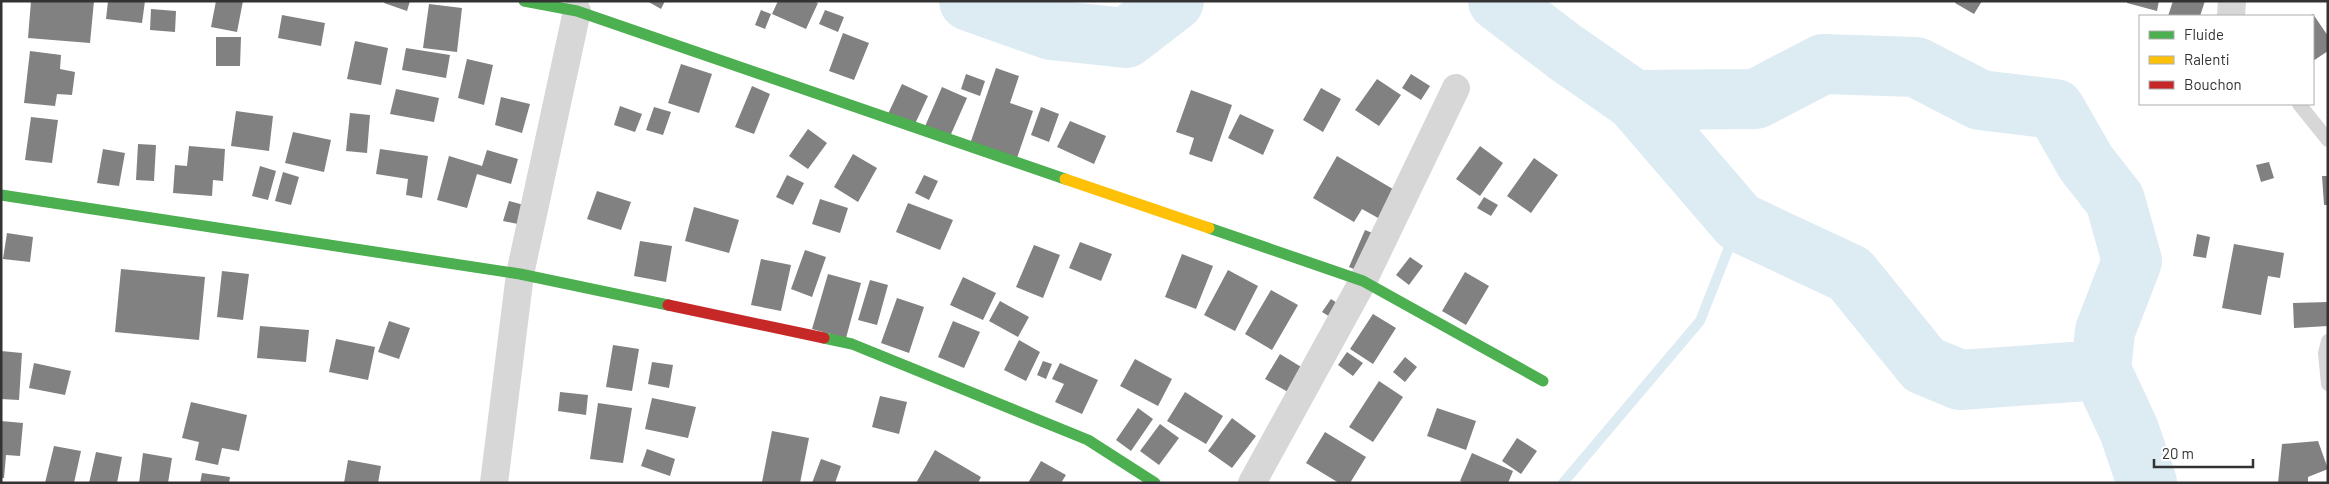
<svg xmlns="http://www.w3.org/2000/svg" width="2329" height="484" font-family="Barlow,sans-serif">
  <style>
    .lines { fill: none; stroke-linecap: round; stroke-linejoin: round }
    .stream { stroke: #ddebf3; stroke-width: 10 }
    .river { stroke: #ddebf3; stroke-width: 60 }
    .building { fill: #818181 }
    .lane { stroke: #d7d7d7; stroke-width: 14 }
    .street { stroke: #d7d7d7; stroke-width: 28 }
    .fast { stroke: #4caf50; stroke-width: 11 }
    .slow { stroke: #ffc107; stroke-width: 11 }
    .jam { stroke: #c62828; stroke-width: 11 }
  </style>
  <rect width="100%" height="100%" fill="#fff"/>
  <g class="lines">
    <path class="stream" d="M1563,483L1700,321L1739,222"/>
    <path class="river" d="M969,1L1051,30L1126,38L1174,1
      M1498,1L1565,52L1634,100L1756,99L1823,64L1916,67L1980,100L2055,109L2086,163L2115,200L2132,261L2105,331L2101,370L2129,430L2147,483
      M1634,100L1739,222L1850,274L1924,365L1960,380L2101,370"/>
  </g>
  <path class="building" d="M31,1H94L90,43L28,38Z
    M108,1H145L142,23L106,19Z
    M216,1H243L237,32L211,27Z
    M385,1H410L407,11L384,3Z
    M647,1H665L661,9Z
    M778,1H813L818,3L806,29L772,14Z
    M1956,1H1982L1974,14L1955,3Z
    M2127,1H2159L2157,11L2127,3Z
    M2173,1H2205L2200,16H2168Z
    M429,4L462,8L457,52L423,48Z
    M151,9L176,11L175,32L150,30Z
    M761,10L771,14L765,29L755,25Z
    M825,10L844,17L838,32L819,24Z
    M2313,14L2328,36V51L2313,61V16H2309Z
    M282,15L325,23L321,46L278,38Z
    M843,33L869,43L854,80L829,71Z
    M216,37H241L240,66H216Z
    M355,41L388,48L381,85L347,79Z
    M406,48L450,55L446,78L402,70Z
    M30,51L61,55L60,69L75,72L72,95L57,94L55,106L24,103Z
    M467,59L493,65L484,105L458,98Z
    M681,64L712,74L699,113L668,103Z
    M996,68L1019,76L1010,103L1033,111L1017,158L970,144Z
    M966,74L985,81L980,96L961,89Z
    M1411,74L1430,86L1421,100L1402,88Z
    M1377,79L1401,95L1379,126L1355,110Z
    M902,84L928,96L914,126L888,114Z
    M752,86L770,94L754,134L735,127Z
    M942,87L967,98L948,141L923,131Z
    M1321,88L1341,99L1323,132L1303,120Z
    M396,89L439,98L434,122L390,114Z
    M1191,90L1232,105L1212,162L1189,154L1194,138L1176,132Z
    M501,97L530,104L522,133L495,125Z
    M620,106L642,114L635,132L614,125Z
    M654,107L671,112L663,135L646,130Z
    M1041,107L1059,114L1049,142L1031,135Z
    M236,111L273,116L269,151L231,146Z
    M350,113L370,115L367,153L346,151Z
    M1240,114L1274,130L1263,155L1228,138Z
    M31,117L58,120L52,163L25,160Z
    M1070,121L1106,136L1094,164L1057,147Z
    M808,129L827,143L808,169L789,156Z
    M293,132L331,140L324,172L285,163Z
    M138,144L156,145L154,181L136,180Z
    M189,146L225,149L223,181L213,180L212,196L173,193L175,165L187,166Z
    M1480,146L1503,163L1480,196L1456,179Z
    M103,149L125,153L119,186L97,183Z
    M380,149L428,156L422,198L406,195L408,179L376,174Z
    M487,150L518,159L511,184L477,174L467,208L437,200L449,156L482,166Z
    M853,154L877,168L858,202L834,187Z
    M1337,156L1403,195L1387,223L1362,209L1354,222L1313,198Z
    M1534,158L1558,175L1531,213L1507,196Z
    M2269,162L2274,178L2261,182L2256,165Z
    M260,166L276,171L268,200L252,196Z
    M283,172L299,177L291,205L275,201Z
    M787,175L804,183L793,205L776,197Z
    M924,175L938,181L929,200L915,193Z
    M2322,176H2328V205H2324Z
    M597,191L631,202L621,230L587,219Z
    M1484,197L1498,205L1491,216L1477,208Z
    M820,199L848,208L840,233L812,224Z
    M509,201L524,205L518,224L503,221Z
    M908,203L953,220L940,250L896,232Z
    M694,207L739,220L729,253L685,241Z
    M1365,230L1390,240L1374,278L1349,267Z
    M7,233L33,237L30,262L3,259Z
    M2197,234L2210,237L2206,258L2193,256Z
    M640,241L672,246L666,282L634,276Z
    M1080,242L1112,254L1101,281L1069,268Z
    M2234,244L2284,253L2280,278L2268,276L2261,315L2222,308Z
    M1034,245L1060,255L1043,298L1016,287Z
    M805,250L826,257L812,297L791,289Z
    M1182,254L1213,266L1196,309L1165,297Z
    M1410,257L1423,266L1409,285L1396,275Z
    M761,259L791,265L781,311L751,305Z
    M121,269L205,277L199,340L115,332Z
    M1228,270L1258,286L1235,331L1204,315Z
    M222,271L249,274L243,320L217,317Z
    M1465,272L1489,286L1466,325L1442,311Z
    M828,274L861,283L846,338L812,329Z
    M963,277L996,293L983,320L950,305Z
    M870,280L888,285L877,325L858,320Z
    M1271,290L1298,305L1272,350L1245,334Z
    M897,298L924,307L909,353L881,343Z
    M1331,299L1343,307L1335,320L1322,312Z
    M1000,301L1029,317L1018,337L989,321Z
    M2328,302V326L2294,328L2293,303Z
    M1373,314L1396,328L1373,364L1350,349Z
    M389,321L410,328L399,359L378,352Z
    M953,321L980,332L964,368L938,357Z
    M260,326L309,330L306,362L257,358Z
    M336,339L375,347L368,380L329,372Z
    M1019,340L1040,352L1026,381L1004,370Z
    M613,345L639,349L632,391L606,387Z
    M1,351L22,353L19,400L1,399Z
    M1347,352L1363,363L1353,376L1338,365Z
    M1280,354L1316,376L1302,400L1265,379Z
    M1405,357L1417,367L1405,382L1393,372Z
    M1135,359L1172,379L1158,406L1120,386Z
    M1043,361L1052,364L1046,379L1037,375Z
    M652,362L673,365L669,388L648,384Z
    M34,363L71,371L65,395L29,388Z
    M1060,363L1098,380L1082,414L1055,402L1064,384L1052,379Z
    M1379,381L1403,397L1373,442L1349,427Z
    M560,392L588,395L586,415L558,411Z
    M1185,392L1223,416L1206,444L1167,421Z
    M880,396L907,402L899,434L872,427Z
    M652,398L696,407L688,438L645,429Z
    M191,402L247,415L239,451L222,448L218,465L195,460L199,442L182,438Z
    M598,403L632,408L623,463L590,459Z
    M1138,408L1153,419L1131,451L1116,440Z
    M1437,408L1476,421L1466,450L1427,436Z
    M1232,418L1256,436L1232,468L1208,451Z
    M1,421L23,423L20,456L6,455L4,478H1Z
    M1160,424L1179,438L1159,465L1140,451Z
    M772,431L809,438L800,483L762,482Z
    M1325,432L1366,457L1350,483H1339L1306,463Z
    M1517,438L1537,451L1521,474L1502,461Z
    M2318,441L2328,469L2308,477V483H2278L2282,444Z
    M54,446L81,451L74,483H45Z
    M647,449L675,459L670,476L641,466Z
    M935,450L981,477L978,483H916Z
    M96,452L122,457L117,483H89Z
    M143,453L172,458L168,483H139Z
    M1472,453L1513,471L1508,483H1465L1460,481Z
    M821,459L841,466L835,483H812Z
    M348,460L381,466L378,483H344Z
    M1041,461L1066,475L1061,483H1028Z
    M202,473L230,477L229,483H200Z"/>
  <g class="lines">
    <path class="lane" d="M2299,104L2328,140
      M2328,341L2325,353L2328,384"/>
    <path class="street" d="M2231,16L2232,1
      M494,483L520,274L577,11
      M1252,483L1363,281L1456,88"/>
    <path class="fast" d="M524,1L577,11L1065,179
      M1,195L520,274L668,305
      M1209,228L1363,281L1543,381
      M824,338L852,344L1088,440L1155,483"/>
    <path class="slow" d="M1065,179L1209,228"/>
    <path class="jam" d="M668,305L824,338"/>
  </g>
  <rect width="2329" height="484" fill="none" stroke="#333333" stroke-width="5"/>
  <rect x="2139" y="15" width="175" height="90" fill="#ffffff" stroke="#adadad"/>
  <rect x="2149" y="31" width="25" height="8" fill="#4caf50" stroke="#adadad"/>
  <text x="2184" y="40" font-size="15" fill="#333333">Fluide</text>
  <rect x="2149" y="56" width="25" height="8" fill="#ffc107" stroke="#adadad"/>
  <text x="2184" y="65" font-size="15" fill="#333333">Ralenti</text>
  <rect x="2149" y="81" width="25" height="8" fill="#c62828" stroke="#adadad"/>
  <text x="2184" y="90" font-size="15" fill="#333333">Bouchon</text>
  <path d="M2154 459v8h99v-8" fill="none" stroke="#333333" stroke-width="2.5"/>
  <text x="2162" y="459" font-size="15" fill="#333333" stroke="#ffffff" stroke-width="4" paint-order="stroke">20 m</text>
</svg>
